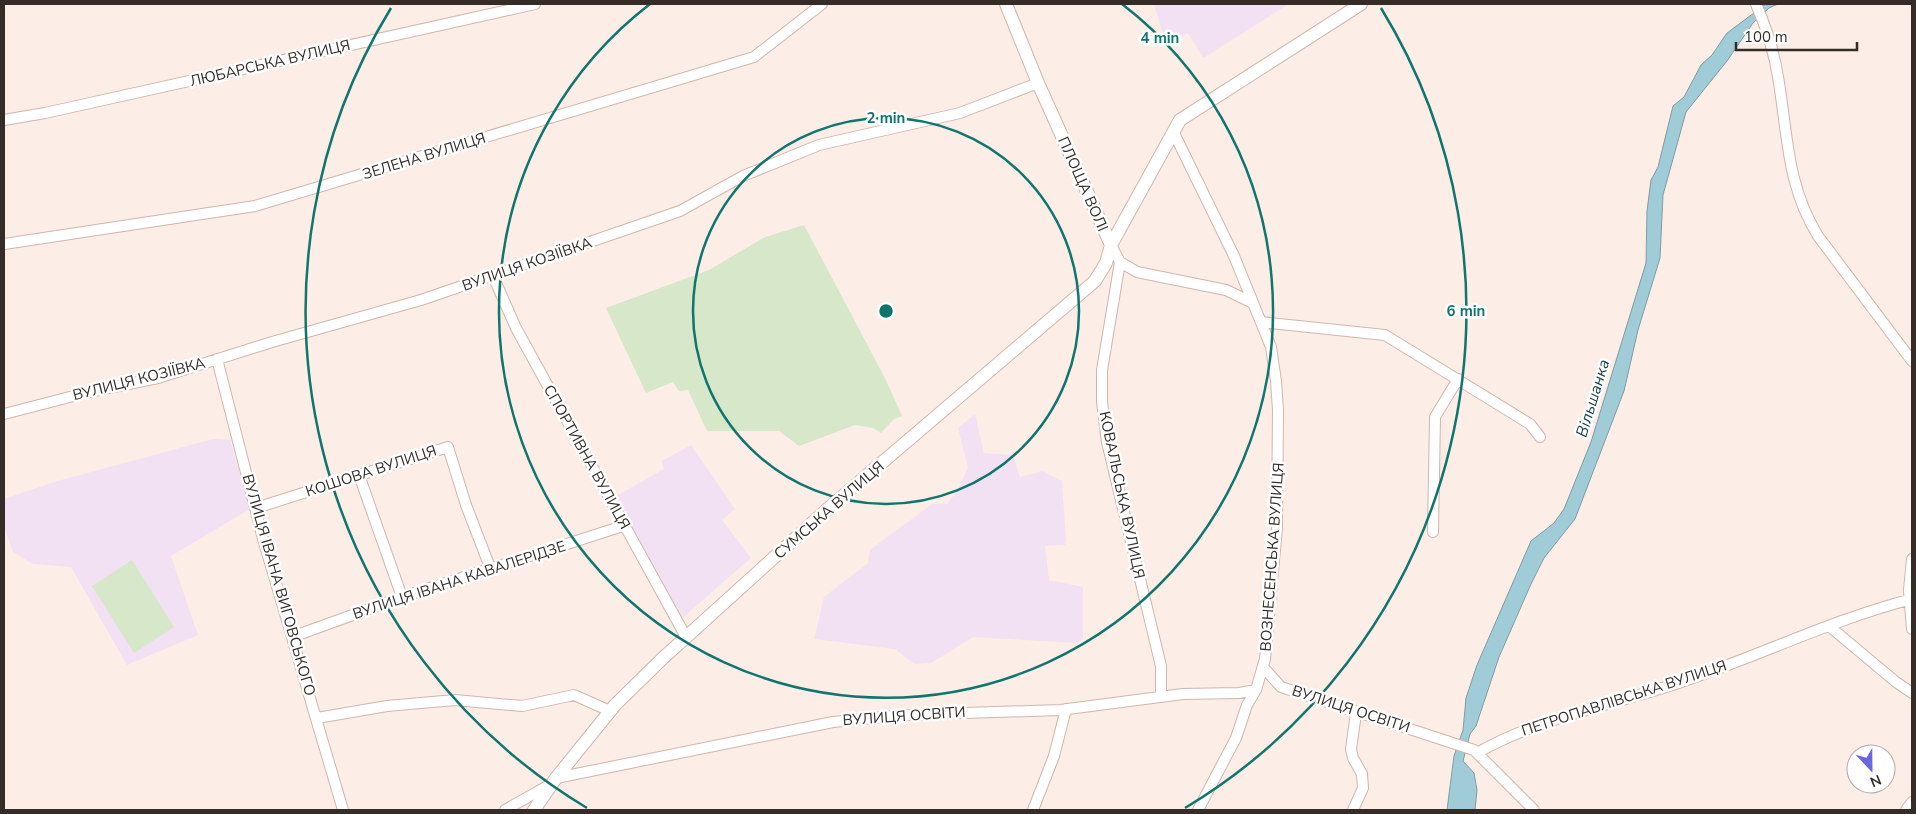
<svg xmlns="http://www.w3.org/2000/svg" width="1916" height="814" font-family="'Nunito Sans',sans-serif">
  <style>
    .education { fill: #f2e1f2 }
    .grass { fill: #d6e7ca }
    .water { fill: #9fccd7; stroke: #7f9ca2 }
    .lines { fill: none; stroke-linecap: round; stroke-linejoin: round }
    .minor-casing { stroke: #cfb6ac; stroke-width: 12 }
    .major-casing { stroke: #cfb6ac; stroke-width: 14 }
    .minor { stroke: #fff; stroke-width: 10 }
    .major { stroke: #fff; stroke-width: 12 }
    .ring { fill: none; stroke: #0f766e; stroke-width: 2.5 }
    .labels { text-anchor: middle; stroke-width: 5; stroke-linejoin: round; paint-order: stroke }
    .street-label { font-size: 15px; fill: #352c28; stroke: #fff }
    .water-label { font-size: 16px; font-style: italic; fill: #143e47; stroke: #fff }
    .centre { fill: #0f766e; stroke: #fff; stroke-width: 2.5 }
    .ring-label { font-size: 15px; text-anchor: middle; font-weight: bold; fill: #0f766e; stroke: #fff; stroke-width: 5; stroke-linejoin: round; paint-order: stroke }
  </style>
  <rect width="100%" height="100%" fill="#fdede7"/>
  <path class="education" d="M1154,4H1289L1203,58L1188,33L1173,41L1164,38Z
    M975,414L984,453L1013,455L1020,477L1042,471L1062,481L1066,540L1065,545L1045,546L1049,580L1083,587V637L1078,643L973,637L931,663L914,664L895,649L814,639L824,597L868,563L870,550L932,504H947L957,491L968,468L958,428Z
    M213,439L230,440L250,509L171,556L198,635L127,665L71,567L33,564L13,552L4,526V499L54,482Z
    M691,445L735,509L722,520L751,558L680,620L616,496L664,469L662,461Z"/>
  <path class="grass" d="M804,225L886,380L902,416L894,419L881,433L873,428L855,425L799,446L779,431H707L688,390L679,391L673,382L646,393L606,308L709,270L765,237Z
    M132,560L174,627L134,653L92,586Z"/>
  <path class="water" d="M1766,4H1778L1769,8L1753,23L1727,61L1686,112L1663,195L1660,258L1638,330L1624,391L1575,519L1544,558L1531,584L1499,657L1476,726L1470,734L1463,761L1474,773L1477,790L1475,810H1447L1454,756L1463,730L1466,698L1477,665L1531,541L1554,523L1564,509L1591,442L1646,263L1647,211L1651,180L1658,167L1673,106L1684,97L1701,65L1712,55L1727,33Z"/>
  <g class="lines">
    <g class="minor-casing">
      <path id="minor" d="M1756,4C1766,27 1774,51 1778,77C1788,134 1786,184 1818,236L1912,361
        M4,120L45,113L535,4
        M1173,131L1234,256L1271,347L1276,381L1278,410L1277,528L1265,659L1256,690L1247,705L1236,738L1198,810
        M4,244L255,206L754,57L822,4
        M1111,245L1120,262L1137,272L1226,290L1253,303
        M1120,262L1102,370V402L1107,442L1161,666V697
        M493,276L516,328L686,637
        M1261,322L1385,335L1530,424L1540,437
        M217,359L263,539L343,810
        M4,414L89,392L158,378L272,342L421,300L680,211L743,176L819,145L960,113L1038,83
        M359,475L402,597
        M256,508L448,447L466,505L491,570
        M1433,532L1435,417L1458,379
        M1912,559L1909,590L1912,629
        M1829,626L1896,682L1912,693
        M292,637L402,597L626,525
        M1263,667L1281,687L1474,750L1534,810
        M317,718L387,706L455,700L522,706L574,695L610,711
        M1477,753C1541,716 1616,705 1684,681C1761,655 1834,619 1912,599
        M556,778L833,722L904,715L1060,710L1183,694L1239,693L1256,690
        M505,810L551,784
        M1033,810L1054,756L1066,709
        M1353,810L1363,788L1362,774L1353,758L1351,749L1356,713
        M1906,810L1912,802"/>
    </g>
    <g class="major-casing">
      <path id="major" d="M1006,4L1038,83L1111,245
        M534,810L556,778L615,705L663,658L831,506L1095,281L1106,263L1111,245L1180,120L1361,4"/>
    </g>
    <use href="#minor" class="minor"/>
    <use href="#major" class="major"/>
  </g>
  <g class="ring">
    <circle cx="886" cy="311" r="193"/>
    <path d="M1122 4A387 387 0 1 1 650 4"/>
    <path d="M587 808A580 580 0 0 1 391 8M1381 8A580 580 0 0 1 1185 808"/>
  </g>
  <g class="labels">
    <g class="street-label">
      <text transform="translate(270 63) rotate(-13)" y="5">ЛЮБАРСЬКА ВУЛИЦЯ</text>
      <text transform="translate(424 156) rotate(-17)" y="5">ЗЕЛЕНА ВУЛИЦЯ</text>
      <text transform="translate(1083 184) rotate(66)" y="5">ПЛОЩА ВОЛІ</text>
      <text transform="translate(527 264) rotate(-19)" y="5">ВУЛИЦЯ КОЗІЇВКА</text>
      <text transform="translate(139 379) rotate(-14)" y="5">ВУЛИЦЯ КОЗІЇВКА</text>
      <text transform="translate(587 457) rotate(61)" y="5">СПОРТИВНА ВУЛИЦЯ</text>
      <text transform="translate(371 471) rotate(-18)" y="5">КОШОВА ВУЛИЦЯ</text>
      <text transform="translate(1122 495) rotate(78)" y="5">КОВАЛЬСЬКА ВУЛИЦЯ</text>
      <text transform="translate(829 510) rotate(-41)" y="5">СУМСЬКА ВУЛИЦЯ</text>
      <text transform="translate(1272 557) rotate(-86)" y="5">ВОЗНЕСЕНСЬКА ВУЛИЦЯ</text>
      <text transform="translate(459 580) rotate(-18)" y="5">ВУЛИЦЯ ІВАНА КАВАЛЕРІДЗЕ</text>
      <text transform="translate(279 585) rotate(74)" y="5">ВУЛИЦЯ ІВАНА ВИГОВСЬКОГО</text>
      <text transform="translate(1624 698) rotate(-18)" y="5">ПЕТРОПАВЛІВСЬКА ВУЛИЦЯ</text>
      <text transform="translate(1351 709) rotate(18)" y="5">ВУЛИЦЯ ОСВІТИ</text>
      <text transform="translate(904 716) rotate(-4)" y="5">ВУЛИЦЯ ОСВІТИ</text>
    </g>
    <g class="water-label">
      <text transform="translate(1592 398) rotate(-73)" y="6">Вільшанка</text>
    </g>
  </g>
  <circle cx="886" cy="311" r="8" class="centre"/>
  <g class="ring-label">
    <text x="1160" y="43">4 min</text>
    <text x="886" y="123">2 min</text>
    <text x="1466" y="316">6 min</text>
  </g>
  <rect width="1916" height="814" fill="none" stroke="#352c28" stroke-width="10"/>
  <g transform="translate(1871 769) rotate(158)"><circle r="24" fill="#ffffff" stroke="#aeaba9"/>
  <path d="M0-4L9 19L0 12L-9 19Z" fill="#6866e0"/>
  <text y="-8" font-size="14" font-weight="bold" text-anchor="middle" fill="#352c28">N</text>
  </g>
  <path d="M1736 42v8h121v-8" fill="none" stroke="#352c28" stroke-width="2.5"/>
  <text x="1744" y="42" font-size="15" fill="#352c28" stroke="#ffffff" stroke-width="4" paint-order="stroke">100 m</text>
</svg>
